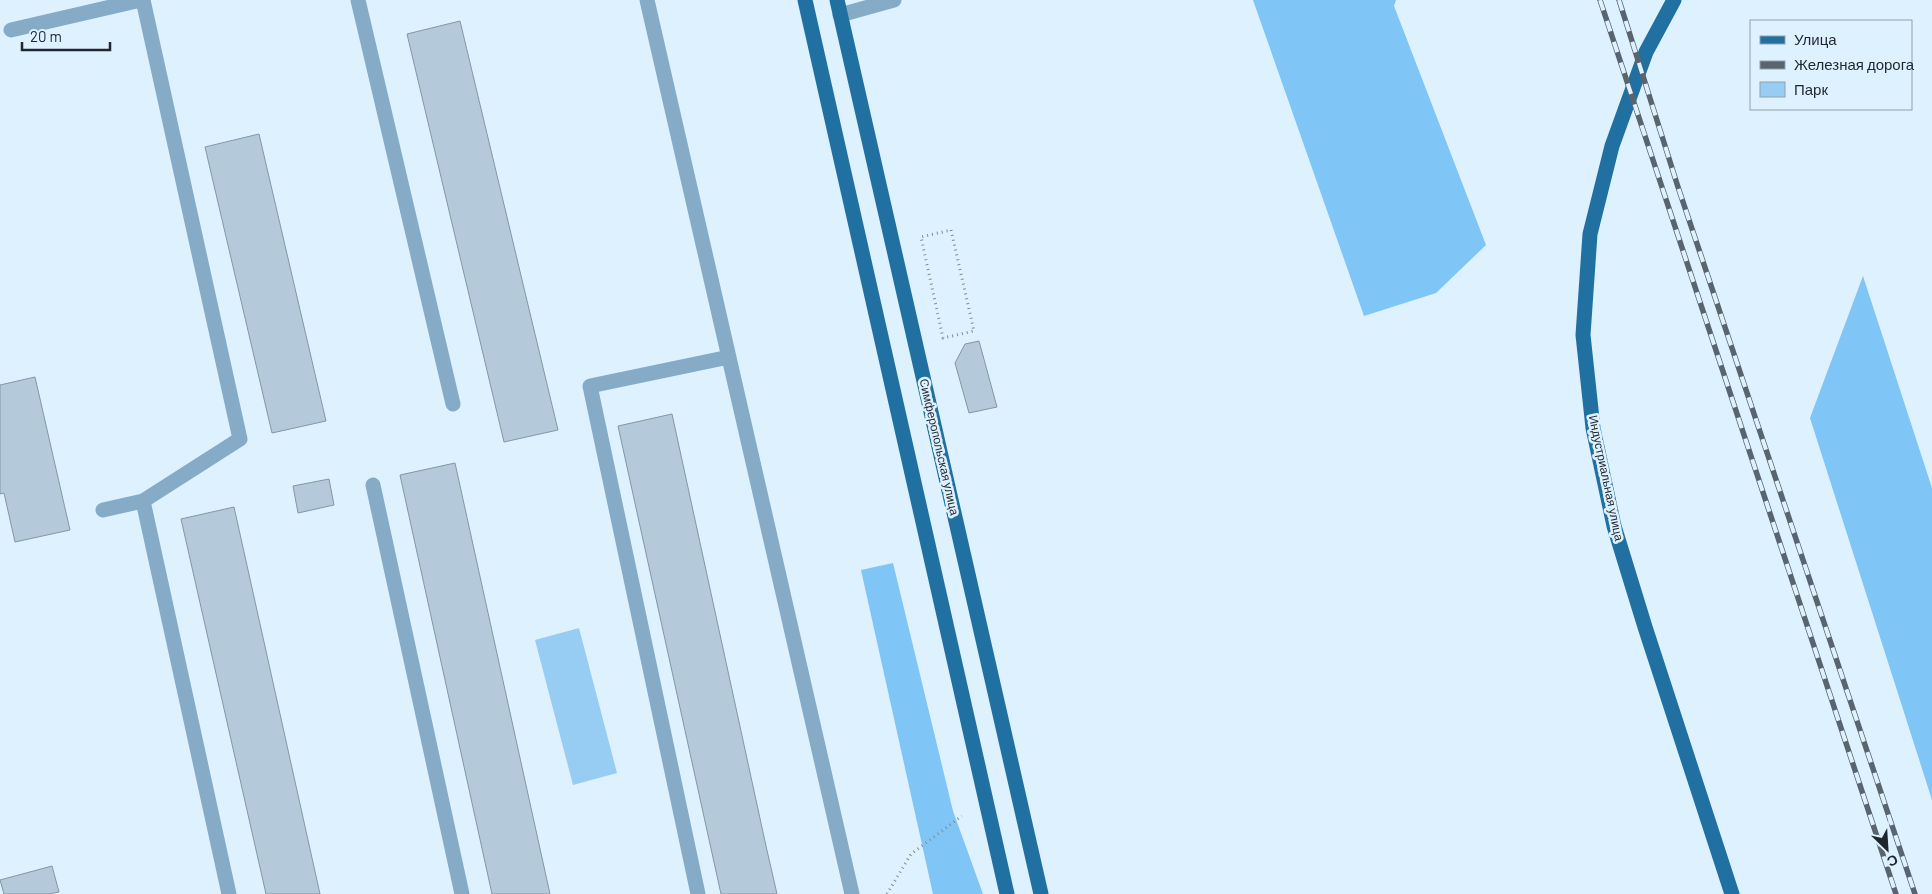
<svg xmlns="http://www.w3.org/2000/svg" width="1932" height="894" font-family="Barlow,sans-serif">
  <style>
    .green { fill: #98cdf3 }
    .forest { fill: #7fc5f6 }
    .building { fill: #b4cada; stroke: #8297a6 }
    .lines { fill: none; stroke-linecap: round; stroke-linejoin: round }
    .path { stroke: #808e98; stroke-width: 3; stroke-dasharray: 1 4; stroke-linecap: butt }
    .minor { stroke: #86abc6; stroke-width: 15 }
    .major { stroke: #2071a1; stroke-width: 15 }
    .rail-casing { stroke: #59656e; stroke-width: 5.5 }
    .rail { stroke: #def1fe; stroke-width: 4; stroke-dasharray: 11; stroke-linecap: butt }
    .labels { text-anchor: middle; stroke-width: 5; stroke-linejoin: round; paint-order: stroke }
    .street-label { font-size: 12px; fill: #1f272e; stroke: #def1fe }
  </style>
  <rect width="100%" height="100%" fill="#def1fe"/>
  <path class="green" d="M579,628L617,773L573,785L535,640Z"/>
  <path class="forest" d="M1253,0H1396L1394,6L1486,245L1436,293L1364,316Z
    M1863,276L1932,488V800L1810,418Z
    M893,563L953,811L983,894H933L861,570Z"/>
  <path class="building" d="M460,21L558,430L504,442L407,34Z
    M259,134L326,421L272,433L205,147Z
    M979,341L997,407L969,413L955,363L965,344Z
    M35,377L70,530L15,542L4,493L0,494V385Z
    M672,414L766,846L777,894H721L618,426Z
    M455,463L550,894H492L400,475Z
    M329,479L334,505L298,513L293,486Z
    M234,507L320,894H266L181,519Z
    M52,866L59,892L49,894H4L0,880Z"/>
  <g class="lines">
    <path class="path" d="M951,230L974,331L943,338L921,237Z
      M887,894L911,854L962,816"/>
    <path class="minor" d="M143,0L240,439L143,501L229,894
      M358,0L453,404
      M647,0L852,894
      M840,15L894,0
      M11,30L141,0
      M373,485L462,894
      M103,510L143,501
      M698,894L590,386L729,357"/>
    <path class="major" d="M805,0L1007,894
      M837,0L1041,894
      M1674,0L1646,52L1612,146L1590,234L1583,335L1593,428L1614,526L1645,627L1732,894"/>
    <g class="rail-casing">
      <path id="rail" d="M1600,0L1896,894
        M1619,0L1678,187L1915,894"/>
    </g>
    <use href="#rail" class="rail"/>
  </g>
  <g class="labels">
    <g class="street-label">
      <text transform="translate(939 447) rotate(77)" y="4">Симферопольская улица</text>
      <text transform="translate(1606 478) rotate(78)" y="4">Индустриальная улица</text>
    </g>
  </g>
  <rect x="1750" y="20" width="162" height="90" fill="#def1fe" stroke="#92a0ab"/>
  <rect x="1760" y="36" width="25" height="8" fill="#2071a1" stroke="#92a0ab"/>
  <text x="1794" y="45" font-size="15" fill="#1f272e">Улица</text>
  <rect x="1760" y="61" width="25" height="8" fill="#59656e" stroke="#92a0ab"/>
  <text x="1794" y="70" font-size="15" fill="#1f272e">Железная дорога</text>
  <rect x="1760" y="82" width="25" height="15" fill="#98cdf3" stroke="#92a0ab"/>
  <text x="1794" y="95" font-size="15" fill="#1f272e">Парк</text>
  <g transform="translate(1887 849) rotate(155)" stroke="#def1fe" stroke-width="4" paint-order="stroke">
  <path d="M0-4L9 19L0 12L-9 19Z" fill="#1f272e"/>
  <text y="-8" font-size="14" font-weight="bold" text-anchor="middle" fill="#1f272e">С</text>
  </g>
  <path d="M22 42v8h88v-8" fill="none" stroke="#1f272e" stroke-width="2.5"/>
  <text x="30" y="42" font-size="15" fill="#1f272e" stroke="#def1fe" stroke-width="4" paint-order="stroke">20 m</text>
</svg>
